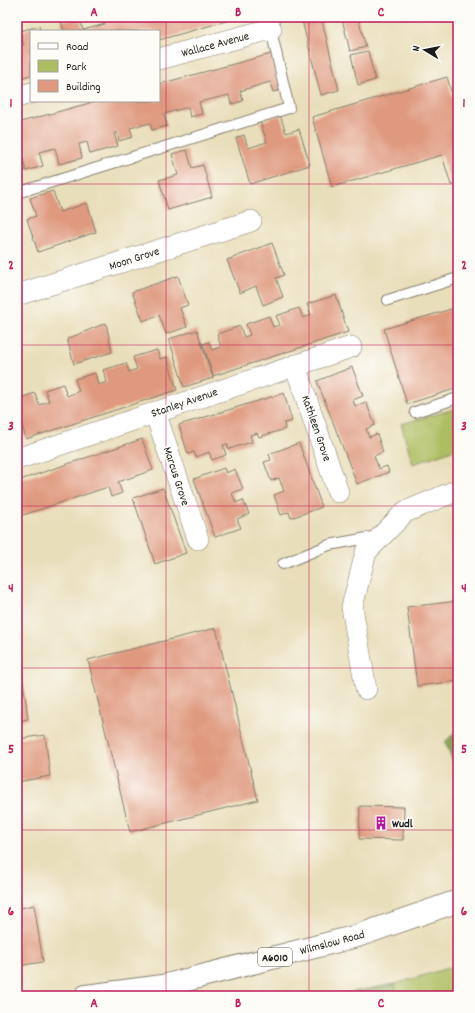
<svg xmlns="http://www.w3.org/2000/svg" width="475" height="1013" font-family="Dekko,sans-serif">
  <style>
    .green { fill: #adbe62; stroke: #646d3f }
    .forest { fill: #8aa558; stroke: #53603a }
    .building { fill: #df997e }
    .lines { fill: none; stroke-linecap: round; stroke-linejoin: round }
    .lane-casing { stroke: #827d6b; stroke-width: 12 }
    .street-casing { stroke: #827d6b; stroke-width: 22 }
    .highway-casing { stroke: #827d6b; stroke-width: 24 }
    .lane { stroke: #fff; stroke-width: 10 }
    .street { stroke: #fff; stroke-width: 21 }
    .highway { stroke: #fff; stroke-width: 22 }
    .grid { fill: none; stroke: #c2185b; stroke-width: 1; stroke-opacity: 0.55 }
    .labels { text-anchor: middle; stroke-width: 3.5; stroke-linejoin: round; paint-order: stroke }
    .shield { fill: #fdfcf7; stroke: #605f5e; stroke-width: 1 }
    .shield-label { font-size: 11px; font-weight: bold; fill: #1c1c1c }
    .street-label { font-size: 12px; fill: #1c1c1c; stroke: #fdfcf7 }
    .poi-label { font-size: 12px; font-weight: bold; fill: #1c1c1c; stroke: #fdfcf7; text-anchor: start }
    .neatline { fill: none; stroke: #c2185b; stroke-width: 1.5 }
    .grid-label { font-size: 13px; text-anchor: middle; font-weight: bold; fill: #c2185b }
  </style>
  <rect width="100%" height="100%" fill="#fdfcf7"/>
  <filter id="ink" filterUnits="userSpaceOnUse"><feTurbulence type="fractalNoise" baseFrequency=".025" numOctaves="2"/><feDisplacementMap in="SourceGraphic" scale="8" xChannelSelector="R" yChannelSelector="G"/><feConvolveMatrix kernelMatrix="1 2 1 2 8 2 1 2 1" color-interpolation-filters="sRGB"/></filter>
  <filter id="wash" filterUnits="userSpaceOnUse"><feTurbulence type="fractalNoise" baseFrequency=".012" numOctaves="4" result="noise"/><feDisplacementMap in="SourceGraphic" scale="16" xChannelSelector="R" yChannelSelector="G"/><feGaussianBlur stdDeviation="0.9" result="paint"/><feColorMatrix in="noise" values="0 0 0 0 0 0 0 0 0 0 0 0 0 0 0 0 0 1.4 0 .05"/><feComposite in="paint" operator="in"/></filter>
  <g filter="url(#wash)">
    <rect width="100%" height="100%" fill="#e9deba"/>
    <path class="green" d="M458,408V448L413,464L401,424Z
      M458,965V996H331L395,984Z"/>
    <path class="forest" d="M458,729V774L445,742Z
      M395,984L398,996H331Z"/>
    <g id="blocks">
      <path class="building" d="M79,17L83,30L105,24L103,17H240L159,40V31H64L61,21Z
        M301,17H321L339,90L321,95Z
        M352,17H358L366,47L350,51L342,19Z
        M39,26L40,31H31V75L17,79V47L24,45L20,31Z
        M368,51L375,80L358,85L351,55Z
        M271,54L281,90L273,92L270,82L240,91L243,101L231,104L229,95L199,102L202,114L190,117L188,107L164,114L167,126L152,130L150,123L130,128L133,137L119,141L117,132L114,133L118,146L90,154L87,142L79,144L82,158L59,164L55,148L39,152L43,166L26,171L22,155L17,157V123L97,101H159V84Z
        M447,77L458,116V183L451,185L442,155L332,187L312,117Z
        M280,115L286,133L299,129L310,165L250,184L236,138L244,135L248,148L267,142L260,122Z
        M187,150L192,168L203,165L212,197L168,210L159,180L178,175L172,154Z
        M53,191L60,212L87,203L96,232L38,252L27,219L36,216L30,198Z
        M272,243L284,275L276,278L283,297L263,305L256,286L240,293L227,260Z
        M178,276L188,305L180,308L187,327L166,334L159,315L143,321L132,292Z
        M336,295L348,332L213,376L203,344L209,342L212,350L221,347L217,334L240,326L244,337L250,335L246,324L269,316L273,327L280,325L276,316L299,308L303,318L311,315L307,304Z
        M458,307V388L407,404L384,329Z
        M106,323L112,352L74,364L67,339Z
        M197,330L213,378L184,387L169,339Z
        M157,350L160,359L167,357L177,390L26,439L17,411V399L35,393L39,405L49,401L45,390L63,384L67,396L79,391L75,379L95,373L98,385L107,382L103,370L126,363L129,372L137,369L133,357Z
        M352,367L363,396L353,400L355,406L366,402L375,425L366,429L369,437L377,434L383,452L374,456L379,469L387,466L389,472L357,484L317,381Z
        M284,393L292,421L284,423L285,429L259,437L257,433L250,435L252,442L229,449L227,444L223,445L226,455L212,460L209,452L196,457L194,452L188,454L179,425Z
        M142,439L153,470L118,482L122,493L111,497L108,487L17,517V481Z
        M299,443L322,507L291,518L289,512L281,515L274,495L284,491L279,478L271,481L264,462L271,460L269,454Z
        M224,468L226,473L235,469L243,489L232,493L236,503L243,500L249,514L237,519L241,528L215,537L194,479Z
        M163,488L186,553L155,564L133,498Z
        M458,601V681L417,686L407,607Z
        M216,628L258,800L130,832L88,660Z
        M22,672L28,719L17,721V673Z
        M45,735L50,776L17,782V739Z
        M360,806L404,807L403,840L359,839Z
        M17,891L21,908L34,905L43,962L17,966Z"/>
    </g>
  </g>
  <g filter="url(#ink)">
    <use href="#blocks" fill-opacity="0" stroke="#827d6b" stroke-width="1"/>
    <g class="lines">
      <g class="lane-casing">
        <path id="lane" d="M17,193L289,108L268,17
          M388,300L458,278
          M415,412L458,398
          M283,564L329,545L378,536"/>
      </g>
      <g class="street-casing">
        <path id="street" d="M159,59L271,29
          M17,97L31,93
          M17,295L251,221
          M295,365L338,492
          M155,412L198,539
          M17,459L351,347
          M366,689L352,607L366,552L405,512L458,490"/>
      </g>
      <g class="highway-casing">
        <path id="highway" d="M86,996L163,986L357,936L458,901"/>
      </g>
      <use href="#lane" class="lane"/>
      <use href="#street" class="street"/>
      <use href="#highway" class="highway"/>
    </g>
  </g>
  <path class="grid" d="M166,17V996M309,17V996M17,184H458M17,345H458M17,506H458M17,668H458M17,830H458"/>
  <defs>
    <g id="building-bare" transform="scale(1.08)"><path d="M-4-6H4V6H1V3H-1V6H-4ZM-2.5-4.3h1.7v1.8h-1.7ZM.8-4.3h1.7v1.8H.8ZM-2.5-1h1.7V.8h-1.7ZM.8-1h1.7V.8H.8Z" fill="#b5179e" stroke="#fdfcf7" stroke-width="2.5" paint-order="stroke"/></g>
  </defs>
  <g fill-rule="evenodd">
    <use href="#building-bare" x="381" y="823"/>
  </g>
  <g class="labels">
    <rect class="shield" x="258" y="948" width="34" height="18" rx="3"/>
    <g class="shield-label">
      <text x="275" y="961">A6010</text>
    </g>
    <g class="street-label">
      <text transform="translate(215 44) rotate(-15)" y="4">Wallace Avenue</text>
      <text transform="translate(134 258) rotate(-18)" y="4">Moon Grove</text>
      <text transform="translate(184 402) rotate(-19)" y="4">Stanley Avenue</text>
      <text transform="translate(317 428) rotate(71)" y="4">Kathleen Grove</text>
      <text transform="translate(177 476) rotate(72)" y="4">Marcus Grove</text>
      <text transform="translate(332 942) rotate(-15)" y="4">Wilmslow Road</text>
    </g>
    <g class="poi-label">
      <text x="392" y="827">Wudl</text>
    </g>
  </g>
  <rect width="475" height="1013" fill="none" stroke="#fdfcf7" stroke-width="44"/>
  <rect x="30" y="30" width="130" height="72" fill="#fdfcf7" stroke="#a3a29f"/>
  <rect x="38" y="43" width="20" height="6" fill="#ffffff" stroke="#a3a29f"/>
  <text x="66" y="50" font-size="12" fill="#1c1c1c">Road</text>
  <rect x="38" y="60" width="20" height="12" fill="#adbe62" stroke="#a3a29f"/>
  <text x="66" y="70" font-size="12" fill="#1c1c1c">Park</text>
  <rect x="38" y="80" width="20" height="12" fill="#df997e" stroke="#a3a29f"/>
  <text x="66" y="90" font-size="12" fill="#1c1c1c">Building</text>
  <g transform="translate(425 50) rotate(280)" stroke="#fdfcf7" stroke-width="3" paint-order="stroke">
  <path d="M0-3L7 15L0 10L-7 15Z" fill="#1c1c1c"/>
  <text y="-6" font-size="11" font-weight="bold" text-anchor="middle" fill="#1c1c1c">N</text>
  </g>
  <rect x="22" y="22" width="431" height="969" class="neatline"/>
  <g class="grid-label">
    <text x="94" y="16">A</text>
    <text x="238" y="16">B</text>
    <text x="381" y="16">C</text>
    <text x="11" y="107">1</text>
    <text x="464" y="107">1</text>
    <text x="11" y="269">2</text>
    <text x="464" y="269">2</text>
    <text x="11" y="430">3</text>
    <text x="464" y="430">3</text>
    <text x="11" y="592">4</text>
    <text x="464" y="592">4</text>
    <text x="11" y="753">5</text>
    <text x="464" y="753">5</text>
    <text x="11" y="915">6</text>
    <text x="464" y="915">6</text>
    <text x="94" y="1007">A</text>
    <text x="238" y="1007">B</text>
    <text x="381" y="1007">C</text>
  </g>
</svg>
